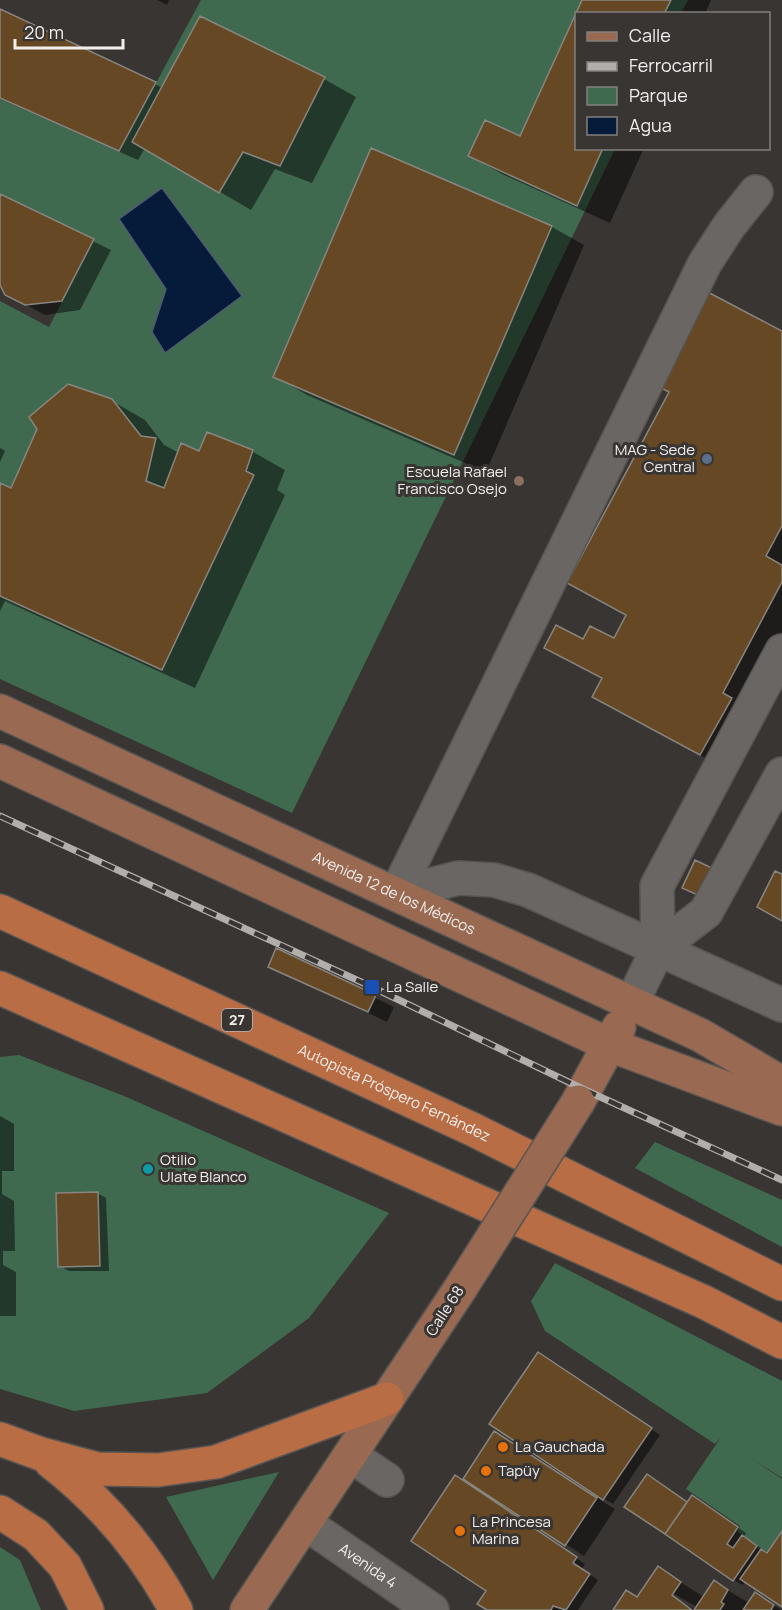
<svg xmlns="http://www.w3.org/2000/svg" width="782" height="1610" font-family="Manrope,sans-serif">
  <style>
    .green { fill: #406a4f }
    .water { fill: #061a39; stroke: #4d5a6f; stroke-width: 1.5 }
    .shadow { fill: #0007 }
    .building { fill: #664924; stroke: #888581; stroke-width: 1.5 }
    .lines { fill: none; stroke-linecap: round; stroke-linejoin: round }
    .minor-casing { stroke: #575452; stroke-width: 36 }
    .major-casing { stroke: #575452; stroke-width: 36 }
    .highway-casing { stroke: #575452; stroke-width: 36 }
    .minor { stroke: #6a6664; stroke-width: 33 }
    .major { stroke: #996a51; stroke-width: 33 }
    .highway { stroke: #b96d45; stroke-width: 33 }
    .rail-casing { stroke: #b1aeac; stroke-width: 7 }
    .rail { stroke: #393533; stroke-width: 4.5; stroke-dasharray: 14; stroke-linecap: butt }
    .major-bridge-casing { stroke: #575452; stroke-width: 36; stroke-linecap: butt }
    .major-bridge { stroke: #996a51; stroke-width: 33 }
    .service-dot { fill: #5c6f8a; stroke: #393533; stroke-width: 2 }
    .education-dot { fill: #8d6e63; stroke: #393533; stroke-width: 2 }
    .transit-dot { fill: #1a4fb4; stroke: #393533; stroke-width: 2 }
    .culture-dot { fill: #0f9aa8; stroke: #393533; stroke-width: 2 }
    .food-dot { fill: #e8710a; stroke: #393533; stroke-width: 2 }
    .labels { text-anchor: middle; stroke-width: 6; stroke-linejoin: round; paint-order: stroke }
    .shield { fill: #393533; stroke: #bab7b6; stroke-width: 1.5 }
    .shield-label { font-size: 14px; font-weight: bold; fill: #f2efee }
    .poi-label { font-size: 15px; fill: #f2efee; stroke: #393533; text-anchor: start }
    .street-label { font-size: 15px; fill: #f2efee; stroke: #393533 }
  </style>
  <rect width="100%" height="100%" fill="#393533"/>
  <path class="green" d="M201,0H688L681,13L576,14V148L615,149L292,813L0,679V301L49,327L94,239L0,194V98L119,151Z
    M19,1055L124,1096L389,1213L309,1318L207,1393L74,1411L0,1389V1057Z
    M655,1142L782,1200V1247L635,1168Z
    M555,1263L782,1381V1478L752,1459L782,1479V1530L767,1552L737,1531L740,1526L686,1489L721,1437L715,1444L545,1331L531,1301Z
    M279,1472L213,1580L166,1497Z
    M0,1547L20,1560L41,1610H0Z"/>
  <path class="water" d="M162,188L242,296L165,353L152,332L166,289L119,219Z"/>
  <path class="shadow" d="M157,0H169L167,5Z
    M584,0H711L705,14H577Z
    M0,11L163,88L324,79L356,97L312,183L275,169L251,210L145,148L138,160L0,99Z
    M576,16V148H644L610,223L502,174L470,155L521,138Z
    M372,150L552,227L584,245L486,472L307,395L275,376Z
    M0,196L111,250L80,310L45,315L6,294L0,282Z
    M782,333V660L733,773L626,715L604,679L578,665L584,641L614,640Z
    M112,401L145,420L164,445L179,453H200L208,434L253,452L285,470L277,490L285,495L195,688L5,601L0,611V484L12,490Z
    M0,448L5,451L0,462Z
    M277,950L394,1007L387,1022L270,966Z
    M0,1116L14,1124V1171H2V1194L14,1201L15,1251H3V1265L16,1272V1316H0Z
    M97,1193L106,1198L109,1271H69L60,1266Z
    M547,1359L660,1435L613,1504L601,1497L600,1500L615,1509L584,1556L465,1479L495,1433L595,1497L597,1494Z
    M657,1481L688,1503L701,1502L746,1533L743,1538L768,1555L782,1534V1605L745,1581L743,1585L734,1580L626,1507Z
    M464,1482L585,1564L582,1569L598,1580L578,1610H489L488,1590Z
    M658,1568L704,1597L714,1582L749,1603L755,1594L782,1610H697V1607L674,1594L673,1597L696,1610H615L638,1598Z"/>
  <path class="building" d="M582,0H671L664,14H576V148H603L577,206L468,156L485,120L520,136Z
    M0,9L156,82L119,151L0,98Z
    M200,16L325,77L280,166L243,152L219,193L132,142Z
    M371,148L552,226L454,455L273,377Z
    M0,194L94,239L62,301L25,305L5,295L0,285Z
    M702,289L782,331V526L766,556L782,565V582L723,693L732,698L700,755L592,697L602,678L544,648L556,625L583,639L590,626L614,638L626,615L567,583L669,392L652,383Z
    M68,384L112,399L141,436L156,438L146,481L164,488L181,443L199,451L207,432L253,450L246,471L254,475L162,670L0,596V483L11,488L37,429L29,417Z
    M695,860L714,869L702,897L682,888Z
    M775,871L782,874V921L757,907Z
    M276,948L376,995L368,1012L268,967Z
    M98,1192L100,1266L58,1267L56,1193Z
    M538,1352L652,1428L603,1500L489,1424Z
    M494,1431L597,1498L565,1546L463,1479Z
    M647,1474L687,1502L665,1534L624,1507Z
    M455,1475L577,1557L573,1563L590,1574L566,1610L553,1606L551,1610H487L477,1604L486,1591L411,1541Z
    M692,1495L738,1527L727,1544L733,1548L742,1535L757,1546L733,1581L665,1534Z
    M782,1531V1607L740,1579L761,1549L767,1553Z
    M658,1566L681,1582L672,1595L692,1610H613L626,1590L637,1597Z
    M714,1580L728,1590L721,1602L724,1604L720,1610H694Z
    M755,1592L774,1605L771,1610H743Z"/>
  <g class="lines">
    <g class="minor-casing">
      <g id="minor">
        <path d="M396,894L705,263L729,226L756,192"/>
        <path d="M396,894L458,878L494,880L528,890L782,1005"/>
        <path d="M658,949L657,886L782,651"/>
        <path d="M631,1004L658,949L706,912L782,774"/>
        <path d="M350,1455L387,1480"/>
        <path id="s1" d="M305,1523L432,1610"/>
      </g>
    </g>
    <g class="major-casing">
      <g id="major">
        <path id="s2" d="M0,711L700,1035L782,1083"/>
        <path d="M0,761L610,1045L782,1109"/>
        <path d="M578,1102L619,1027"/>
        <path d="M247,1610L460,1289"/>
      </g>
    </g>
    <g class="highway-casing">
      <g id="highway">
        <path id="s3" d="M0,911L474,1130L782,1284"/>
        <path d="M0,988L704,1302L782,1342"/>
        <path d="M0,1439L41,1454L97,1469L158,1470L216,1462L387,1399"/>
        <path d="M51,1462C104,1503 144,1551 176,1610"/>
        <path d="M0,1512L36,1535L65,1566L87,1610"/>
      </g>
    </g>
    <use href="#minor" class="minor"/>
    <use href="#major" class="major"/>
    <use href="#highway" class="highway"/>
    <g class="rail-casing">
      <path id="rail" d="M0,816L372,987L585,1090L782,1180"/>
    </g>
    <use href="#rail" class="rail"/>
    <g class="major-bridge-casing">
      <path id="major-bridge" d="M460,1289L578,1102"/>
    </g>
    <use href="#major-bridge" class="major-bridge"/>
  </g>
  <circle class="service-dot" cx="707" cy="459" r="6"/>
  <circle class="education-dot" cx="519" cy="481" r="6"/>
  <rect class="transit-dot" x="364" y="979" width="16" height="16" rx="3"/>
  <circle class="culture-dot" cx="148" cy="1169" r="6"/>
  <g class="food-dot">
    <circle cx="503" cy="1447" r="6"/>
    <circle cx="486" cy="1471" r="6"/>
    <circle cx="460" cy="1531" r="6"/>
  </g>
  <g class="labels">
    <rect class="shield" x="222" y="1009" width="30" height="22" rx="4.5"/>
    <g class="shield-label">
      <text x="237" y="1025">27</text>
    </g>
    <g class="poi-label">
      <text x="695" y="455" text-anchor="end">MAG - Sede<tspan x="695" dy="17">Central</tspan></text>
      <text x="507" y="477" text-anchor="end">Escuela Rafael<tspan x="507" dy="17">Francisco Osejo</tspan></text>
      <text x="386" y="992">La Salle</text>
      <text x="160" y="1165">Otilio<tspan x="160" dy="17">Ulate Blanco</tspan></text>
      <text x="515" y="1452">La Gauchada</text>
      <text x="498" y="1476">Tapüy</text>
      <text x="472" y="1527">La Princesa<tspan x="472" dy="17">Marina</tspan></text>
    </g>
    <g class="street-label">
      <text dy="5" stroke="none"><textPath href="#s2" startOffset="434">Avenida 12 de los Médicos</textPath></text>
      <text dy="5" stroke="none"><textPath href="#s3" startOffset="434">Autopista Próspero Fernández</textPath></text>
      <text transform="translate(445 1311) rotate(-57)" y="5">Calle 68</text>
      <text dy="5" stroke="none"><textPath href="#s1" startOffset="76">Avenida 4</textPath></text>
    </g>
  </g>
  <rect x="575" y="12" width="195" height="138" fill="#393533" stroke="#837f7e" stroke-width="1.5"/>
  <rect x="587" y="32" width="30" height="9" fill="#996a51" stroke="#837f7e" stroke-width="1.5"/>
  <text x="629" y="42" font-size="18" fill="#f2efee">Calle</text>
  <rect x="587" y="62" width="30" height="9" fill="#b1aeac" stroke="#837f7e" stroke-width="1.5"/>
  <text x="629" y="72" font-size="18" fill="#f2efee">Ferrocarril</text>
  <rect x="587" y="87" width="30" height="18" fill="#406a4f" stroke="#837f7e" stroke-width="1.5"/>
  <text x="629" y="102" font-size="18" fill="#f2efee">Parque</text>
  <rect x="587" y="117" width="30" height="18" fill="#061a39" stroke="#837f7e" stroke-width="1.5"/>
  <text x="629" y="132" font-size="18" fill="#f2efee">Agua</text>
  <path d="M15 39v9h108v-9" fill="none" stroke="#f2efee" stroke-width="3"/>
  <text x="24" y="39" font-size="18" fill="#f2efee" stroke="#393533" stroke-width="4.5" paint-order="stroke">20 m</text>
</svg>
